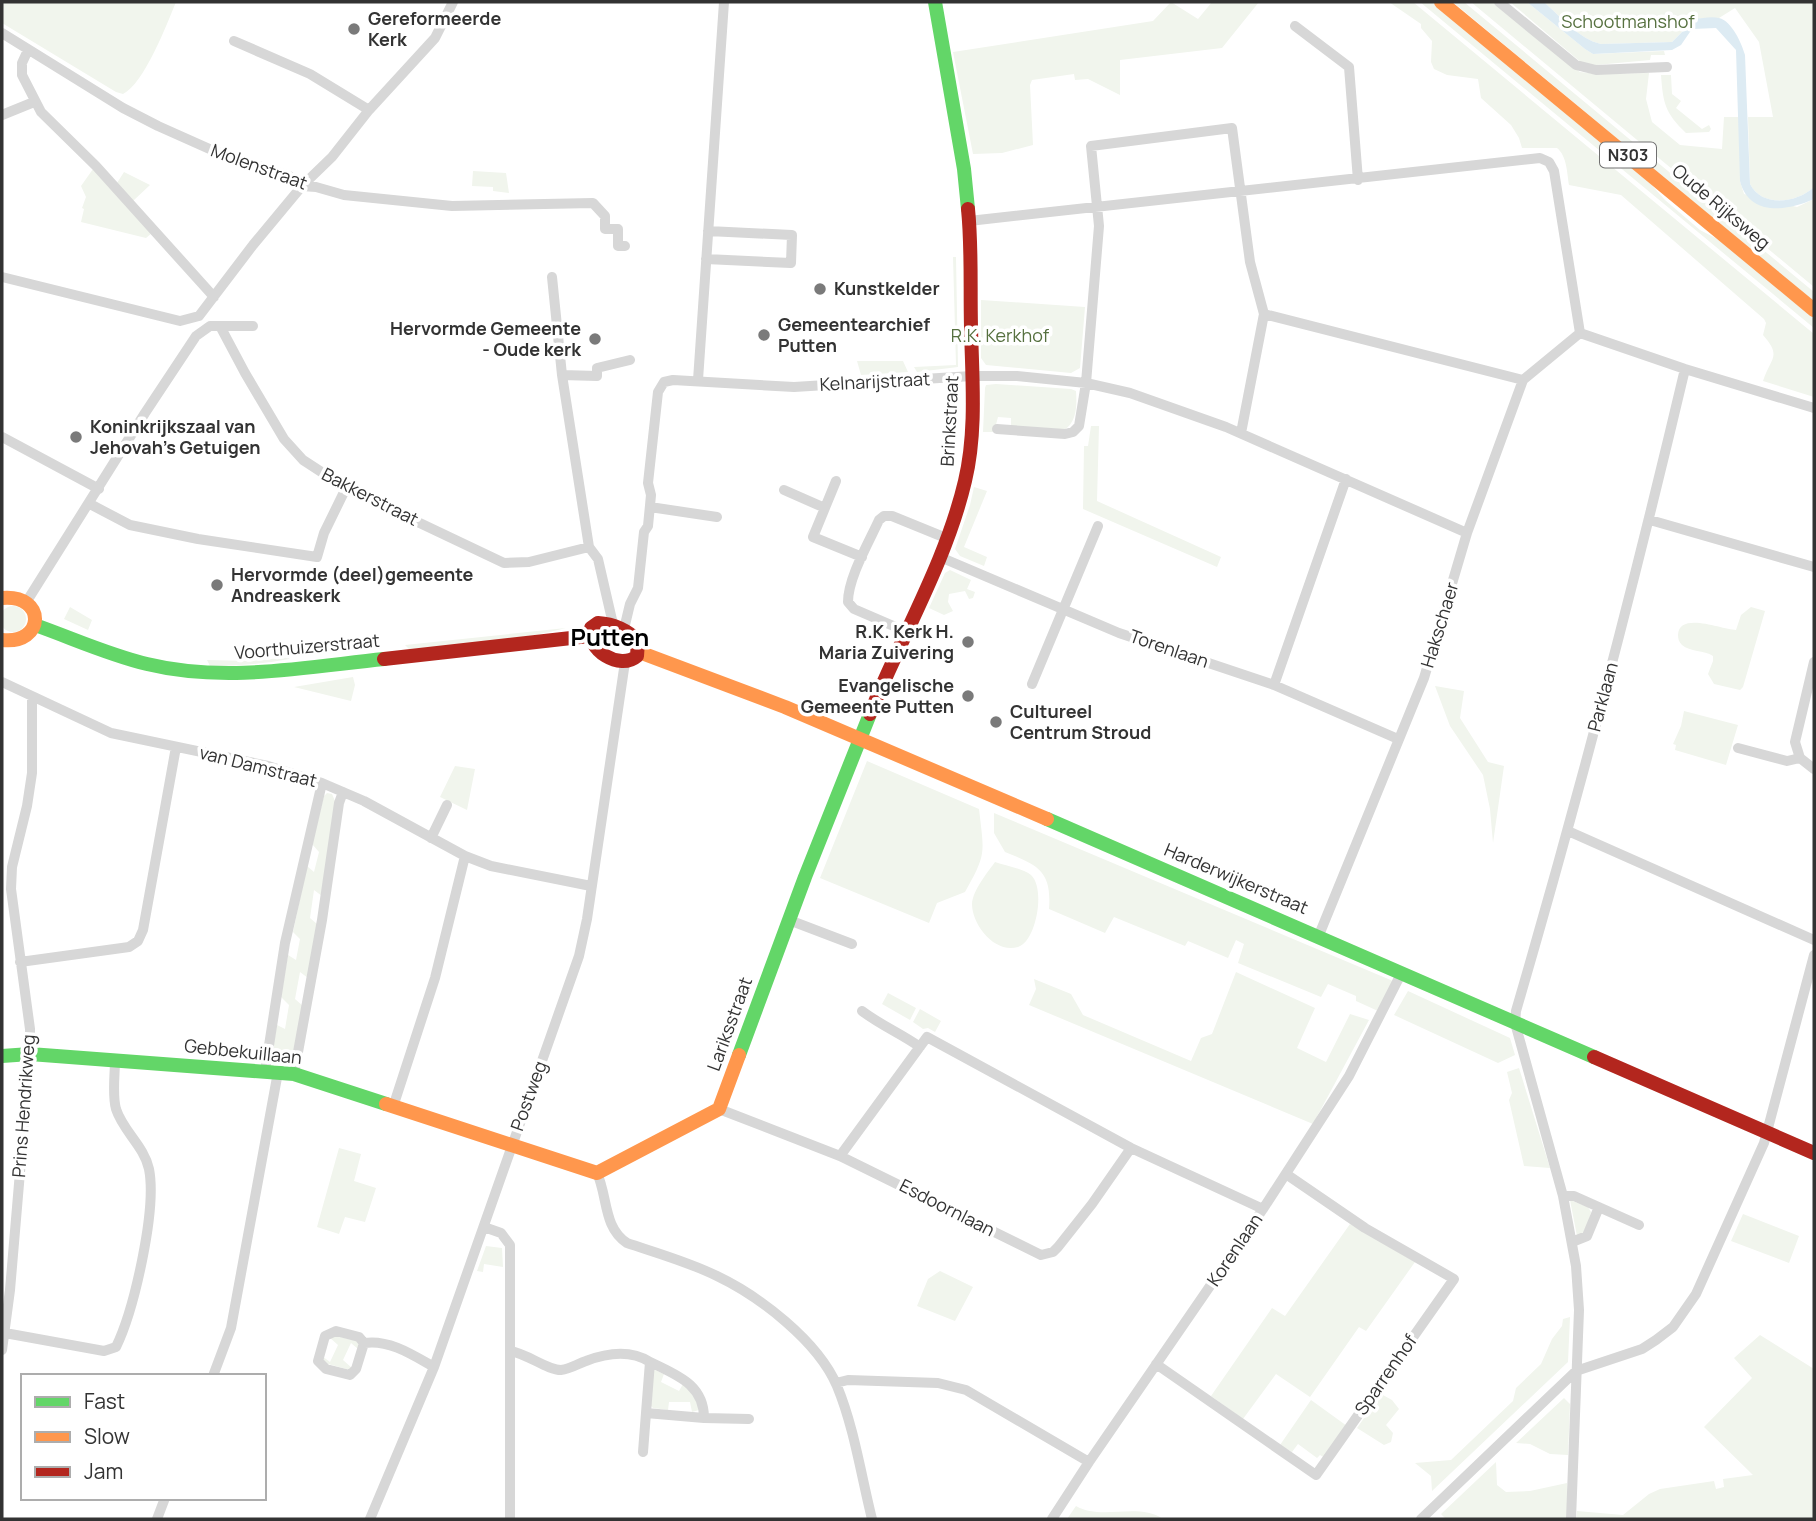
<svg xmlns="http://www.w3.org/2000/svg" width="1816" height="1521" font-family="Manrope,sans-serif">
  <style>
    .green { fill: #f1f5ed }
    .water { fill: #ddebf3 }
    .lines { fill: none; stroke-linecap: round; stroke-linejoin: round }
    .street { stroke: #d7d7d7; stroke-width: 10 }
    .fast { stroke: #63d668; stroke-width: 14 }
    .slow { stroke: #ff974d; stroke-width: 14 }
    .jam { stroke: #b3261e; stroke-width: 14 }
    .poi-dot { fill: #7a7a7a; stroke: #fff; stroke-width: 2.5 }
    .labels { text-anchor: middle; stroke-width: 7; stroke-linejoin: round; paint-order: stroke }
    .shield { fill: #fff; stroke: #707070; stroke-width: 2 }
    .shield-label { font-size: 16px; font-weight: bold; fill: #333 }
    .poi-label { font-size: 18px; font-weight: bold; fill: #333; stroke: #fff; text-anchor: start }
    .park-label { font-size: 18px; fill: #56703f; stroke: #fff }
    .street-label { font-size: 18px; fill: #333; stroke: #fff }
    .district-label { font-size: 24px; font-weight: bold; fill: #000; stroke: #fff }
  </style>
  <rect width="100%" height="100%" fill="#fff"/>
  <path class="green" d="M2,2H176C167,24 144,84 123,94L116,92L2,23Z
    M1171,2L1198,19L1212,2H1259L1222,48L1120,60V95L1088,79L1075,80L1074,74L1032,80L1030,85L1033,145L1002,153L973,154L953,52L1153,21Z
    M1389,2H1413L1814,334V397L1763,381C1771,357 1782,357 1763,335L1766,323L1764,319L1621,195L1569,185C1567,173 1567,156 1557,148H1522L1519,138L1511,125L1481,98L1478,79L1447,75L1434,69L1431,62L1432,41L1421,28V24Z
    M1420,2H1432L1648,181L1665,200L1700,230L1723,242L1814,319V328Z
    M1453,2H1464L1814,292V302Z
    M1471,2H1493L1580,72L1597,74L1649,73L1646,99L1652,122L1680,145L1722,149L1724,117H1740V181L1744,194L1797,207L1814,199V287Z
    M1510,2H1527L1585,49L1593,54L1664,51L1665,55H1651L1650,60L1596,65L1583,64Z
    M1544,2H1814V187C1797,203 1762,208 1750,184L1748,117H1773L1759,42L1735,8L1719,18L1695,19L1672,42L1601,44C1579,39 1561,17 1544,2Z
    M1661,75H1671L1672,94L1681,101L1676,108L1702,129L1709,125L1711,129L1709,132L1686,133C1665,113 1663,103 1661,75Z
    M93,169L152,233L146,238L81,222L84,209L82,208L86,197L81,186Z
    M473,171L506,173L509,193L493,191V187L472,186Z
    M124,172L150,185L133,201L117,183Z
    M953,257H956L958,367L917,372L914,367L956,365Z
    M981,300L1085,307L1080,368L1071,373L986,365L981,358Z
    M857,361H903L908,372L861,375Z
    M996,384L1071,389L1076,391C1077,405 1077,422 1064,430L1011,426V418L998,417L994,432H983L985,388L986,385Z
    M1091,426H1099L1097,501L1221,557L1217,567L1083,509L1084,446H1088Z
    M974,487L987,491L964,547L987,557L984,566L960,556L955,549L970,505Z
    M950,570L971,580L967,589L975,592L973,598L969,599L965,591L949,594L948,602L953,611L944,615L929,608L945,573Z
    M0 619a13 13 0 1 1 26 0a13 13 0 1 1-26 0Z
    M70,607L92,620L88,630L64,619Z
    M1751,607L1765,611L1743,687L1740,690L1714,684L1708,674L1713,661V656C1704,650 1690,652 1682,645C1679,642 1678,639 1678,635C1679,611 1723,630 1736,630L1741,615Z
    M566,628C516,641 461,645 409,649L405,645Z
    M290,657L289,659C262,664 237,666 210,666L207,660L251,661Z
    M353,677L355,685L351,701L294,687Z
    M1435,686L1464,691L1460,718L1488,762L1504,766L1493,843L1490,809L1483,775L1450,726Z
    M1684,711L1738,725L1726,765L1675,750L1676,745L1673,744L1681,726Z
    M867,761L979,809C984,853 987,853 965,892L937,903L929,923L820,878Z
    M455,766L475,769L467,810L440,797Z
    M327,793L332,794L335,801L322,896L314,890L310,918L317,924L308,978L300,972L295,999L303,1006L292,1057L288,1063L281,1065L275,1062L272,1053L277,1025L285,1029L289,1005L281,997L288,955L296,960L300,939L293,932L307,866L314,872L319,852L312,844L324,796Z
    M994,813L1393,981L1378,1011L1356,1001V996L1328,984L1321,997L1238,963L1244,944L1236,940L1228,958L1188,941L1185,946L1114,917L1105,933L1049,909C1052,870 1037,865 1005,852L994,833Z
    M995,862C1006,866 1022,868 1031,875C1046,889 1036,942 1018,947C995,954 972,925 972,904C973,890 987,873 995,862Z
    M1236,972L1315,1008L1297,1048L1326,1062L1350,1014L1369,1020L1313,1124L1029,1005L1036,989L1034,979L1071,994L1083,1015L1191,1061L1201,1038L1212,1034Z
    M1408,991L1510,1038L1515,1055L1498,1063L1394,1015Z
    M888,993L916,1008L910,1020L882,1004Z
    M920,1009L941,1021L935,1032L928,1028L923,1029L913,1022Z
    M1519,1068L1550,1168L1524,1166L1509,1100L1512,1093L1507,1072Z
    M339,1148L361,1154L354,1181L376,1188L365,1222L345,1217L339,1234L317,1227Z
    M1570,1200L1588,1207L1591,1212L1586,1231L1577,1236Z
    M1743,1214L1799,1236L1789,1263L1731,1241Z
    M1350,1224L1415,1262L1366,1331L1359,1327L1310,1397L1276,1374L1243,1419L1211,1396L1272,1308L1285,1316Z
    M486,1246L502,1248L503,1267L484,1264L483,1272L477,1271Z
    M940,1271L973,1287L955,1321L917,1306L928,1279Z
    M1570,1317L1568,1362L1432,1491L1431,1476L1415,1463L1451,1460L1513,1401L1516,1388L1541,1364L1552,1339L1562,1326L1563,1319Z
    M333,1335L357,1341L359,1345L358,1349L351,1343L343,1360L352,1368L350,1370L328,1364L322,1359V1356L330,1362L338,1345L329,1337Z
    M1760,1335L1814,1369V1519H1576L1577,1511L1623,1515L1649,1494L1660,1489L1714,1481L1716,1489L1724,1487L1723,1479L1753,1475L1704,1427L1752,1378L1734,1358Z
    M655,1370L664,1374L661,1382L679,1391L683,1384L694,1393L699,1410L692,1412L690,1402H669L668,1410L653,1408L651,1406L652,1371Z
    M1381,1394L1392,1400L1399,1409L1386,1425L1393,1433L1391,1442L1384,1445L1357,1428Z
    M1564,1398L1570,1404L1568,1455L1550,1454L1530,1444L1516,1443Z
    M1311,1400L1347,1426L1325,1458L1320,1455L1317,1458L1298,1444L1292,1452L1280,1445Z
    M1496,1462L1497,1485L1506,1492L1530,1491L1567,1483L1570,1519H1446L1441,1514Z
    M1076,1506C1101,1521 1138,1502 1163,1519H1067Z"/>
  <path class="water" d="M1527,2H1544C1561,17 1579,39 1601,44L1672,42L1695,19C1702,18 1712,16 1719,18C1732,21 1742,44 1745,55L1750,184C1762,208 1797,203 1814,187V199C1788,211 1749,217 1740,181L1736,50L1716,28L1692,29L1681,45L1672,50L1593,54L1585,49Z"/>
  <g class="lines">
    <path class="street" d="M1499,2L1576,65L1596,70L1667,67
      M1295,26L1349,67L1358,180
      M2,33L123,108L158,126L214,151L289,176L302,186L316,187L344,195L452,206L593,203L605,216V229H618V246H625
      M234,41L310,74L369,110
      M28,50L22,63V75L41,112L96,166L214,297
      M2,115L34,102
      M969,221L1540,158L1549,162L1554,171L1580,333
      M706,259L791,263L792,235L708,231
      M2,277L180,321L199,316L253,245L302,186L332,157L369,110L435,38L453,2
      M552,277L562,375L589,547L598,559L613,624
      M1264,314L1523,380
      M220,326L245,373L284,439L303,460L346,488L504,563L529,562L589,547
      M1580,333L1685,369L1814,408
      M519,349L549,351L559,348
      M562,375L597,376V368L630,360
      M698,380L724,2
      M997,429L1065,434L1073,432L1079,426L1086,383L1099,226L1091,146L1232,128L1250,262L1264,314L1241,433
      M2,437L99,489
      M836,481L813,537L862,557
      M784,490L825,508
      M90,504L130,525L198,539L317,557L324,533L346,488
      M650,507L717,517
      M1650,520L1814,567
      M940,557L1119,633L1274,685L1398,739
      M27,601L145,413L196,336L210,326H253
      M624,629L630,604L638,588L644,532L648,526L651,495L648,483L658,392L664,382L673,380L794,387L972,376H1017L1086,383L1130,393L1226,427L1467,533
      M905,631L854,609L848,602C848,578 869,542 879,520L884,516H892L946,538
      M1814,662L1795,742L1800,758L1814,769
      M2,682L111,733L268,766L322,783L364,801L465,856L491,866L591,886
      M1032,684L1098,526
      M1274,685L1346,479
      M1738,748L1787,761L1800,758
      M1568,831L1814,940
      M431,838L447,805
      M789,920L852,944
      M1319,935L1424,678L1467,533L1523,380L1580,333
      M20,962L129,947L138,941L143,930L176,747
      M862,1011C882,1026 900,1033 920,1047
      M265,1071L285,943L322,783
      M294,1074L322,920L339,803L343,792
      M393,1107L435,978L465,856
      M719,1109L840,1156L1041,1255L1053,1252L1058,1247L1092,1204L1131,1148
      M840,1156L927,1037L1131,1148L1263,1209
      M597,1173C608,1197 603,1227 627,1243C657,1253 689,1262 717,1276C759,1296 818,1341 837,1386C854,1427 861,1475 872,1519
      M1563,1196H1574L1639,1225
      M484,1227L501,1233L510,1245V1519
      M1572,1242L1587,1236L1599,1207
      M5,1333L104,1351L116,1347C134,1310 157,1210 149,1169C144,1146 123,1131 116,1109C112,1095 115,1075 115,1060
      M364,1343L356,1369L350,1375L326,1369L318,1361L325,1336L336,1331L359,1337L364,1343C389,1339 413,1355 434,1367
      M2,1350L10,1290L30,1054V1029L11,889L12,867L27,806L32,773V697
      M510,1351C528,1354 547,1370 561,1370C571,1369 577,1364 586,1361C607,1353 631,1350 650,1362
      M1156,1364L1316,1475L1454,1279L1365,1228L1286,1174
      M213,1376L231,1328L278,1072
      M836,1383L848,1380L938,1383L966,1390L1089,1462
      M704,1418L646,1413L650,1362C676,1375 704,1384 704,1418L749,1419
      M643,1452L646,1413
      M157,1519L165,1498
      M370,1519L434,1367L579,956L587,919L625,662
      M1052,1519L1089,1462L1263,1209L1349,1076L1402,972
      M1421,1519L1576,1371L1642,1349L1656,1340L1673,1327L1696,1294L1764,1143L1814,955
      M1571,1519L1579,1310L1576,1266L1563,1196L1515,1023L1516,1011C1578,799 1634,585 1685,369"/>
    <path class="fast" d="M935,2L964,169L968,209
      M35,625C72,638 109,655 147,664C225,683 306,667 384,659
      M1047,819L1594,1057
      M739,1055L805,877L870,714
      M2,1056L30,1054L294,1074L386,1104"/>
    <path class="slow" d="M1441,2L1814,310
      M2,598C47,594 45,645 2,640
      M639,652L785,707L1047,819
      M386,1104L597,1173L719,1109L739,1055"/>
    <path class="jam" d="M598,623C614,624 626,629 638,641L637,656C620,671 586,650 591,628Z
      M384,659L589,636
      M870,714C901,637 946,562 965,481C977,431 972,377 971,327C970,287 972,248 968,209
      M1594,1057L1814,1153"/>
  </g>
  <g class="poi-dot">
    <circle cx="354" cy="29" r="7"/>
    <circle cx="820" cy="289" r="7"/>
    <circle cx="764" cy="335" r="7"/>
    <circle cx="595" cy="339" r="7"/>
    <circle cx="76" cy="437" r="7"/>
    <circle cx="217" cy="585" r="7"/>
    <circle cx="968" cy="642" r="7"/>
    <circle cx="968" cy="696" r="7"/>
    <circle cx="996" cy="722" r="7"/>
  </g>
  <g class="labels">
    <rect class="shield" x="1600" y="142.5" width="56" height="25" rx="5"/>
    <g class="shield-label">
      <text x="1628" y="161">N303</text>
    </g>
    <g class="poi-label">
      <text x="368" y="25">Gereformeerde<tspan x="368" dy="21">Kerk</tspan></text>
      <text x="834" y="295">Kunstkelder</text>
      <text x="778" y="331">Gemeentearchief<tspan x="778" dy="21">Putten</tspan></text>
      <text x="581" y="335" text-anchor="end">Hervormde Gemeente<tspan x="581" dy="21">- Oude kerk</tspan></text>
      <text x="90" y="433">Koninkrijkszaal van<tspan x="90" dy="21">Jehovah's Getuigen</tspan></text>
      <text x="231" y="581">Hervormde (deel)gemeente<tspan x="231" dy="21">Andreaskerk</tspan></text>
      <text x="954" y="638" text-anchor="end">R.K. Kerk H.<tspan x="954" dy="21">Maria Zuivering</tspan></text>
      <text x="954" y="692" text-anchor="end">Evangelische<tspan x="954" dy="21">Gemeente Putten</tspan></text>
      <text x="1010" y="718">Cultureel<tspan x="1010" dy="21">Centrum Stroud</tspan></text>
    </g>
    <g class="park-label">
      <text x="1628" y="28">Schootmanshof</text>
      <text x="1000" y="342">R.K. Kerkhof</text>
    </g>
    <g class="street-label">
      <text transform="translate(259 167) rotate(20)" y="6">Molenstraat</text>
      <text transform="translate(1721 207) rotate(40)" y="6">Oude Rijksweg</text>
      <text transform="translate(875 382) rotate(-3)" y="6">Kelnarijstraat</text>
      <text transform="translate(950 421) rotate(-87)" y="6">Brinkstraat</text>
      <text transform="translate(370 497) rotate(27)" y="6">Bakkerstraat</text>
      <text transform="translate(1440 625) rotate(-73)" y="6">Hakschaer</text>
      <text transform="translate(307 647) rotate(-5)" y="6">Voorthuizerstraat</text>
      <text transform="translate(1169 649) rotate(19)" y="6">Torenlaan</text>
      <text transform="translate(1603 697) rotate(-75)" y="6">Parklaan</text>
      <text transform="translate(258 767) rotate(14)" y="6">van Damstraat</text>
      <text transform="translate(1236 879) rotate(23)" y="6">Harderwijkerstraat</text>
      <text transform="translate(730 1024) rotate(-70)" y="6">Lariksstraat</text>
      <text transform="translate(243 1052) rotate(6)" y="6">Gebbekuillaan</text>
      <text transform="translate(529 1096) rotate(-70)" y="6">Postweg</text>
      <text transform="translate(24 1106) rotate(-86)" y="6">Prins Hendrikweg</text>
      <text transform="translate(947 1208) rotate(27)" y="6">Esdoornlaan</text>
      <text transform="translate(1235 1250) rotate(-56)" y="6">Korenlaan</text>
      <text transform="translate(1386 1375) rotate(-55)" y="6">Sparrenhof</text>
    </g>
    <g class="district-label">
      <text x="610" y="646">Putten</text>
    </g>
  </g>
  <rect width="1816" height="1521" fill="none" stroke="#333333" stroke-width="7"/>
  <rect x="21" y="1374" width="245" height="126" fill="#ffffff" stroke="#adadad" stroke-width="2"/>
  <rect x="35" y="1397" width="35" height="10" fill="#63d668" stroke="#adadad" stroke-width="2"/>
  <text x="84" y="1409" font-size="21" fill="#333333">Fast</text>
  <rect x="35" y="1432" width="35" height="10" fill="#ff974d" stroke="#adadad" stroke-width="2"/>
  <text x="84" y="1444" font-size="21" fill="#333333">Slow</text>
  <rect x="35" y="1467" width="35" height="10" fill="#b3261e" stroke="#adadad" stroke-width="2"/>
  <text x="84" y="1479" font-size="21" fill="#333333">Jam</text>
</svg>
